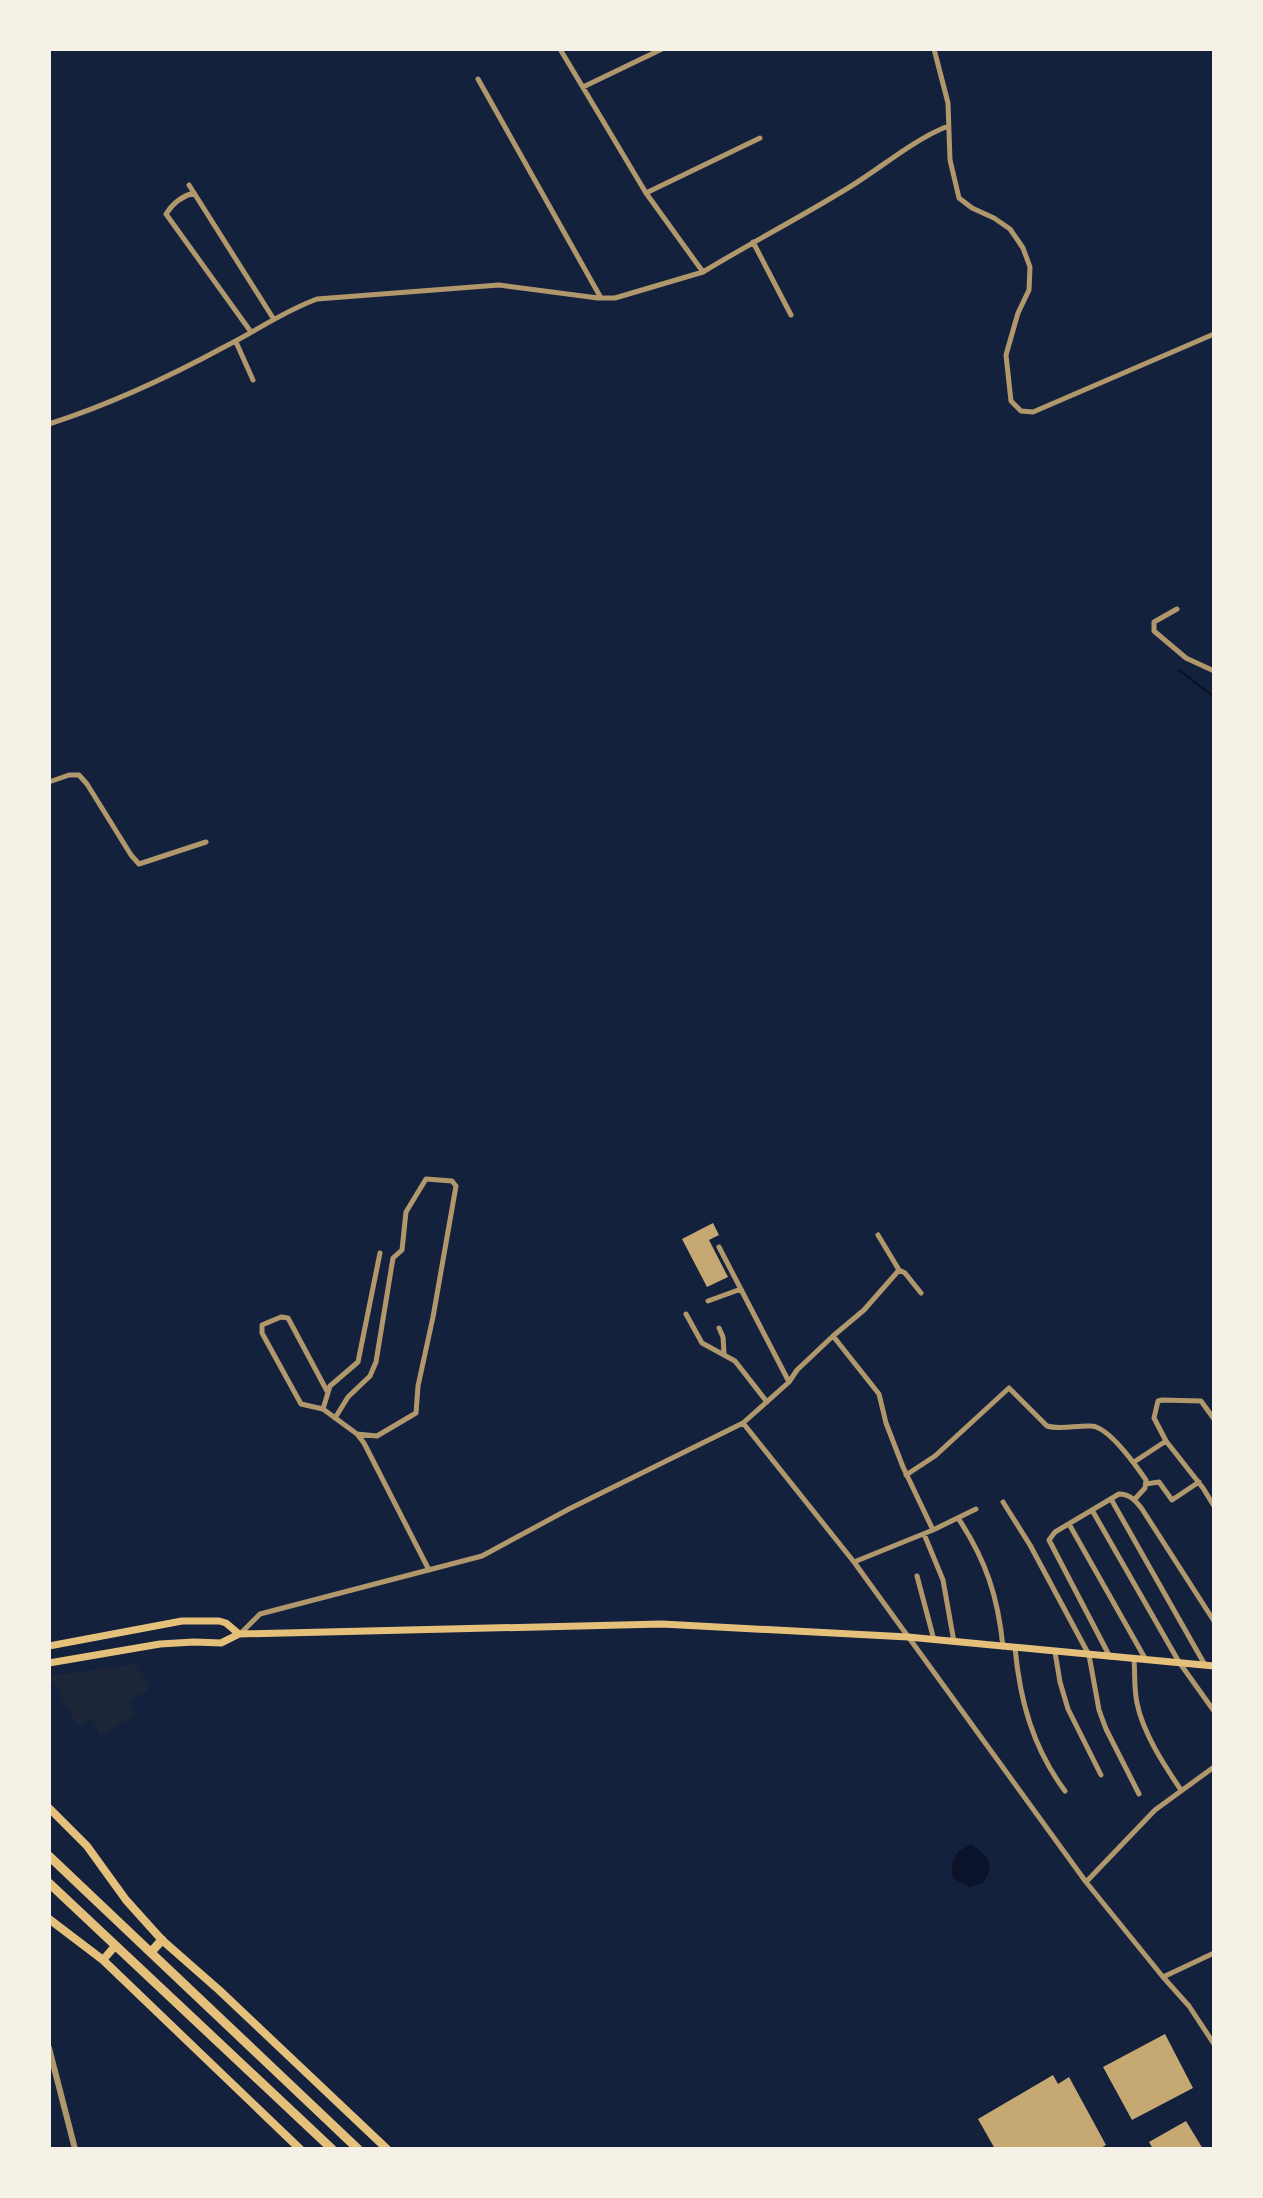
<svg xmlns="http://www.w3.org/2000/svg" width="1263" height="2198" font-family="'Fira Sans Condensed',sans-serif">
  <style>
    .green { fill: #1d2539 }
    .water { fill: #0b132b }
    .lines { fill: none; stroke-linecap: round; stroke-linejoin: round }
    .stream { stroke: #0b132b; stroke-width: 2.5 }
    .building { fill: #c6a872 }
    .minor { stroke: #b1986c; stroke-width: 5 }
    .tertiary { stroke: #b1986c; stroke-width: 6 }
    .secondary { stroke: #e5c07b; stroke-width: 7 }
    .primary { stroke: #e5c07b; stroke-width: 8 }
    .trunk { stroke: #e5c07b; stroke-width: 9 }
  </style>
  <rect width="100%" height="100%" fill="#14213d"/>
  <path class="green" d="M136,1664L150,1689L129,1701L136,1715L100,1735L91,1719L78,1726L49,1676Z"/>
  <path class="water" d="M972,1845C989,1856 996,1864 983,1883L969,1887L953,1878C949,1862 955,1849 972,1845Z"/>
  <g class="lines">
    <path class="stream" d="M1179,670L1214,697"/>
  </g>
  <path class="building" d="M713,1223L719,1235L709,1240L728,1277L707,1287L682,1239Z
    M1165,2034L1193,2088L1132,2120L1103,2067Z
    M1053,2075L1058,2084L1069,2077L1106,2145L1099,2149H995L978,2119Z
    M1186,2121L1203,2149H1153L1149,2142Z"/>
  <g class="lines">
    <path class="minor" d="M560,49L646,193L703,272
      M934,49L948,103L950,160L959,198L972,208L994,218L1010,229L1023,248L1030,267L1029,290L1018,313L1006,355L1011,401L1021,411L1033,412L1214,334
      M478,79L601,298
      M583,87L662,49
      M189,185L273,318
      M194,193C182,196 173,203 166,214L251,332
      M646,193L760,138
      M753,242L791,315
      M236,342L253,380
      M49,424C111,404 169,377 226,346C258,330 282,312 317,299L499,285L598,298H615L703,272C749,244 797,219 843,191C879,170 909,142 948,126
      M1177,609L1154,622V631L1186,658L1214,671
      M49,782L69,775H79L87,784L131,855L139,864L206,842
      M878,1235L899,1270
      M719,1247L789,1382L743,1423
      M708,1301L741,1289
      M686,1314L702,1343L735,1361L767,1402
      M719,1328L723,1337L724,1353
      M833,1336L864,1310L899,1270L905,1273L921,1293
      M789,1382L797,1370L833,1336L879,1394L886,1423L903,1467L933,1530L854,1562
      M327,1391L288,1318L281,1317L262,1325V1333L301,1404L323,1409L357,1434L364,1443L429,1570
      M323,1409L330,1386L358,1362L380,1253
      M335,1418L348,1397L370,1376L376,1362L393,1258L402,1250L406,1212L426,1179L452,1181L456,1186L433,1317L418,1386L416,1413L377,1436L357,1434
      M1166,1441L1203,1488L1214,1506
      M1134,1462L1166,1441L1154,1418L1158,1401L1162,1400L1201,1401L1214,1419
      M906,1475L935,1456L1009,1388L1047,1426C1061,1430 1077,1425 1091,1426C1108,1426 1137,1467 1146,1480L1145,1488L1134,1500
      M1146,1484L1159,1482L1172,1500L1199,1482
      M1111,1499L1205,1665
      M1003,1502L1030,1545L1089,1655L1099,1710L1106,1729L1139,1794
      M1092,1510L1179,1662L1214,1711
      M958,1518C986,1560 998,1597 1003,1647
      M1069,1524L1146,1660
      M933,1530L976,1509
      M924,1534L943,1580L954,1642
      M917,1576L934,1640
      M240,1634L260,1614L482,1556L569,1509L743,1423L854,1562L1086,1882L1163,1977L1189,2006L1214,2044
      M1015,1648C1020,1701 1033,1748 1065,1791
      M1055,1652L1060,1682L1068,1709L1101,1775
      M1110,1657L1049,1540L1055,1532L1119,1494C1130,1494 1136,1501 1142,1509L1214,1621
      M1134,1659C1135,1673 1134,1689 1137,1703C1143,1733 1164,1765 1181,1790
      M1086,1882L1155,1810L1214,1767
      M1163,1977L1214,1953"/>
    <path class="tertiary" d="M49,2048L75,2149"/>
    <path class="secondary" d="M49,1646L182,1621H219L226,1623L239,1634
      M49,1663L160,1644L194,1642L221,1643L239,1634L662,1624L908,1637L1214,1666"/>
    <path class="primary" d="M49,1808L87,1846L126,1900L162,1940L219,1990L387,2149
      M49,1919L103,1960L300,2149
      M103,1960L115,1946"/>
    <path class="trunk" d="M49,1856L358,2149
      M49,1883L332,2149
      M151,1952L162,1940"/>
  </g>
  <rect width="1263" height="2198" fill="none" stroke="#f6f1e7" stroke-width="102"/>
</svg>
